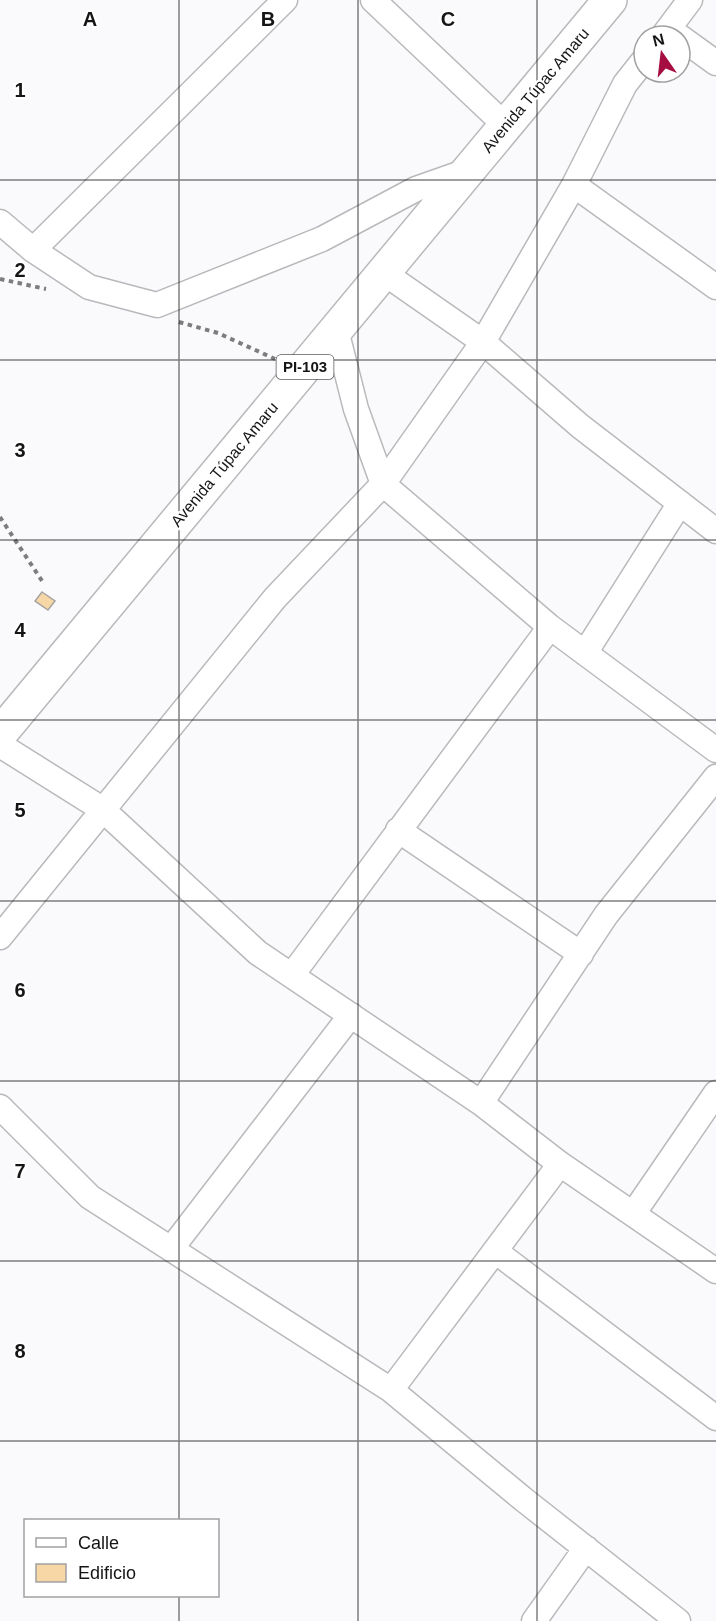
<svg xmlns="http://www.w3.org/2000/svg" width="716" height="1621" font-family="Arial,sans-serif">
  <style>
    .building { fill: #f8d7a7; stroke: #a5a3a1; stroke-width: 1.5 }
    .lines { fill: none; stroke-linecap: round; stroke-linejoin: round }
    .street-casing { stroke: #b9b9bc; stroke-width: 27 }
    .primary-casing { stroke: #b9b9bc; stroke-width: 36 }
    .path { stroke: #7d7d7f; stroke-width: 4; stroke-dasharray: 4.5 4.5; stroke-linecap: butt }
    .street { stroke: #fff; stroke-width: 24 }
    .primary { stroke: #fff; stroke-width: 33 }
    .grid { fill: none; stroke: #151516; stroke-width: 1.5; stroke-opacity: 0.55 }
    .labels { text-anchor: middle; stroke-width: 4.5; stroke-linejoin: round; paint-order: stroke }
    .shield { fill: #fff; stroke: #5b5b5c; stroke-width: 1.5 }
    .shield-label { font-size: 15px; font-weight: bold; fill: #151516 }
    .street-label { font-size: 16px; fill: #151516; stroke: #fff }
    .grid-label { font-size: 20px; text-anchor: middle; font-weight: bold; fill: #151516; stroke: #fff; stroke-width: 4.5; stroke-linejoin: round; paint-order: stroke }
  </style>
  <rect width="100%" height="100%" fill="#fafafd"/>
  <path class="building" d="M42,592L55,601L48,610L35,601Z"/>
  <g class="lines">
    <g class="street-casing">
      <path id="street" d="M373,0L506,126
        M663,36L690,0
        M680,37L716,63
        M574,185L716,287
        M0,222L33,250L89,287L157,305L322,239L416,189L467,171
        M33,250L285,0
        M384,273L483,342L580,426L716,531
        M336,330L356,409L383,484L550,627L716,750
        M585,653L680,503
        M0,745L102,809L258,953L481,1103L560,1164L716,1271
        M398,830L581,954
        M0,937L275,598L383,484L483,342L574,185L625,84L644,60
        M292,975L550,627
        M481,1103L606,915L716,777
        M0,1107L90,1197L391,1390L523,1499L678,1621
        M633,1214L716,1093
        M171,1249L351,1015
        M495,1251L716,1418
        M391,1390L560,1164
        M534,1621L586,1548"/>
    </g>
    <g class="primary-casing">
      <path id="primary" d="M0,734L610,0"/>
    </g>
    <path class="path" d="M0,279L46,289
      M179,322L218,333L275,359
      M0,517L44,584"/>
    <use href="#street" class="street"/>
    <use href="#primary" class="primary"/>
  </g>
  <path class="grid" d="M179,0V1520M358,0V1621M537,0V1621M0,180H716M0,360H716M0,540H716M0,720H716M0,901H716M0,1081H716M0,1261H716M0,1441H716M179,1596V1621"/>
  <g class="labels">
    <rect class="shield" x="276.5" y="355" width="57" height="24" rx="4.5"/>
    <g class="shield-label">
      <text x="305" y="372">PI-103</text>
    </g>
    <g class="street-label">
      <text transform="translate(535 90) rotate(-50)" y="6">Avenida Túpac Amaru</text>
      <text transform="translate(224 464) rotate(-50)" y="6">Avenida Túpac Amaru</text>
    </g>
  </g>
  <g class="grid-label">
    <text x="90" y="26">A</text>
    <text x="268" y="26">B</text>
    <text x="448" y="26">C</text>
    <text x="20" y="97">1</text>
    <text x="20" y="277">2</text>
    <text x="20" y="457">3</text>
    <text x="20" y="637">4</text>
    <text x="20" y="817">5</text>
    <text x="20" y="997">6</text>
    <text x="20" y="1178">7</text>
    <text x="20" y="1358">8</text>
  </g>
  <rect x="24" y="1519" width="195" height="78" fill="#ffffff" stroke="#a1a1a2" stroke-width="1.5"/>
  <rect x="36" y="1538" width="30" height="9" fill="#ffffff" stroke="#a1a1a2" stroke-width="1.5"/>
  <text x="78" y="1549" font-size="18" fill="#151516">Calle</text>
  <rect x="36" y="1564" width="30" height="18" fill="#f8d7a7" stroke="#a1a1a2" stroke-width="1.5"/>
  <text x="78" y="1579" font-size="18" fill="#151516">Edificio</text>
  <g transform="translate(662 54) rotate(346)"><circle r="28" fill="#ffffff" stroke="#a1a1a2" stroke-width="1.5"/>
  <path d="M0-4.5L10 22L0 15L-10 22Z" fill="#a60e42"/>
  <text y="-9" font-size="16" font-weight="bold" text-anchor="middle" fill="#151516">N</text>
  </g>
</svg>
